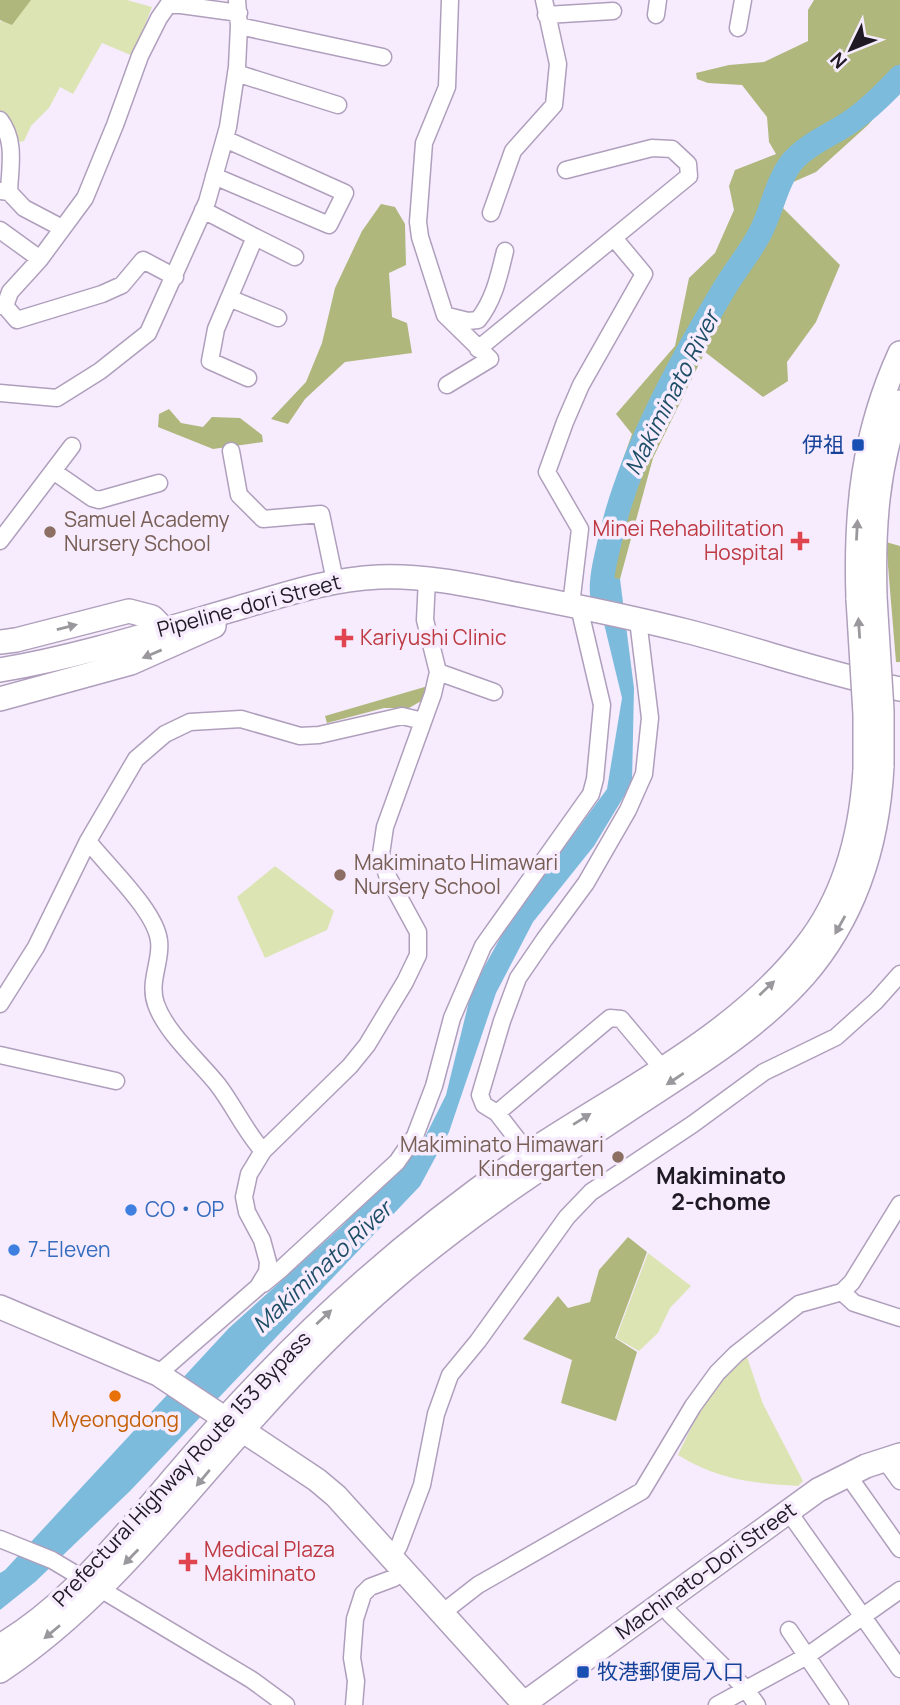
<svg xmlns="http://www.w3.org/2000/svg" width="900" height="1705" font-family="Manrope,'Noto Sans JP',sans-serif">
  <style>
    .green { fill: #dde4b3 }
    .forest { fill: #afb77c }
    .water { fill: #7dbbdd }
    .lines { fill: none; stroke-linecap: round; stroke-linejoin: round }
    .river { stroke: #7dbbdd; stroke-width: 24 }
    .street-casing { stroke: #af9fbc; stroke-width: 19 }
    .secondary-casing { stroke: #af9fbc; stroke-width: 26 }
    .street { stroke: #fff; stroke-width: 16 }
    .secondary { stroke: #fff; stroke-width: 23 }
    .secondary-bridge-casing { stroke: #af9fbc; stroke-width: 26; stroke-linecap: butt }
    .secondary-bridge { stroke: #fff; stroke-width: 23 }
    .oneway { fill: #9a989c }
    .transit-dot { fill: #1a4fb4; stroke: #f6ecfe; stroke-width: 2.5 }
    .education-dot { fill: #8d6e63; stroke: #f6ecfe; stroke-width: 2.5 }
    .health-dot { fill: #e0444e; stroke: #f6ecfe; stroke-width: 2.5 }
    .shop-dot { fill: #3f7fe0; stroke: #f6ecfe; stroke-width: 2.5 }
    .food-dot { fill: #e8710a; stroke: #f6ecfe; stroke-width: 2.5 }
    .labels { text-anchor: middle; stroke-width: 7; stroke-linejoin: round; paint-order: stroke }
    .transit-label { font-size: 21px; fill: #164399; stroke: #f6ecfe; text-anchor: end }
    .education-label { font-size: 21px; fill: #785e54; stroke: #f6ecfe; text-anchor: start }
    .health-label { font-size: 21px; fill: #be3a42; stroke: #f6ecfe; text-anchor: start }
    .street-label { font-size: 21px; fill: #1f1924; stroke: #f6ecfe }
    .shop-label { font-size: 21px; fill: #366cbe; stroke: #f6ecfe; text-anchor: start }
    .food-label { font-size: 21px; fill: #c56008; stroke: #f6ecfe }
    .water-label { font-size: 23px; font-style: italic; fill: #1d4e66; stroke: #f6ecfe }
    .neighbourhood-label { font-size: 23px; font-weight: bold; fill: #1f1924; stroke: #f6ecfe }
  </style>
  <rect width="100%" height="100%" fill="#f6ecfe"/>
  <path class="green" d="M31,0H127L152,7L133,56L102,43L73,94L60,87L49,108L31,126L24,141L8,145L0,116V22Z
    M275,866L334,911L327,930L265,958L237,897Z
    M648,1253L691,1286L670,1308L658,1333L639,1351L616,1338Z
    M747,1357L763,1404L803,1481L798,1486C751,1483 719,1480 678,1455C698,1413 710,1387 747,1357Z"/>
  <path class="forest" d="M0,0H31L12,25L0,20Z
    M814,0H900V88L868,125L816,172L791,183L783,208L840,265L816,322L787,362L788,381L763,397L705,352L653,458L620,579L614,580L615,542L632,487L616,479L632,434L616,414L675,346L689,278L715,253L734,210L729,186L735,170L776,154L769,142L767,117L742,85L708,83L697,79L696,73L729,65L764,62L808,41V10Z
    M381,204L395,207L405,224L406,265L389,273L392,317L407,323L412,353L345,362L305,399L288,424L271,419L306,382L322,343L335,288L362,231Z
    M169,409L181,423L203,427L212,417L240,418L262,435L263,442L213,449L158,427L159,414Z
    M886,542L900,546V662H896Z
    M428,686L423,700L409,708H384L327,723L325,716Z
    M628,1237L647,1252L615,1338L637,1352L616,1421L561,1403L572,1360L523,1339L558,1296L568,1308L590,1302L599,1270Z"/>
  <path class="water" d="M592,574L620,579L634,688L632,783L594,846L533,922L496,993L449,1132L420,1186L130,1491L35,1582L0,1610V1573L5,1570L229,1328L341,1227L421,1145L446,1095L472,989L509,922L607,789L622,698Z"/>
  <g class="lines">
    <path class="river" d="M604,608C598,586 605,562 610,540C629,455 679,364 724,289C735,270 749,254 759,235C772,212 775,185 791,163C806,144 834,134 853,120C870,108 885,93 900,77"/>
    <g class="street-casing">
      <path id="street" d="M546,15L613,11
        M656,15L658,0
        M239,26L383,57
        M738,28L743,0
        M236,73L338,105
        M0,120C16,141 10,166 9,192
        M214,176L329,225L345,193L225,139
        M0,191L9,192L24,208L62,228
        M203,210L255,237L216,329L210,361L248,378
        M491,213L513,151L554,105L558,64L544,0
        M0,230L40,259
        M255,237L295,257
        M229,298L278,318
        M0,306H5L10,292L40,259L85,198L115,125L140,56L159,18L168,5H181L239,13
        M5,306L17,320L102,294L122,285L143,260L175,277
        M448,316L468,321L478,320C494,300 499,276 505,251
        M478,349L689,176L688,164L672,149L652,148L566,170
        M447,385L490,359L445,315L420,237L418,222L424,143L447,87L450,0
        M0,393L57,398L100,371L148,333L207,202L228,127L237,67L239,26L237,0
        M231,451L239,495L263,519L321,514L335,581
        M53,471L92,498L99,500L159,483
        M0,541L72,446
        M571,605L580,529L547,472L565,422L581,385L644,274L614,238
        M438,672L494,692
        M88,841C107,866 156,911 159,941C162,960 148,982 156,1004C166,1033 199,1061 218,1085C234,1106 245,1131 263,1151
        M0,1004L36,947L88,841L136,759L165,734L190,722L241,719L300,736L319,735L402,716L423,721
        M0,1055L116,1081
        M497,1113L610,1018L621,1019L662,1068
        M534,1161L497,1113L484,1105L480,1095L502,1021L518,978L544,940L586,883L628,810L644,774L650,718L638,620
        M263,1284L280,1270L397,1162L415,1136L434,1086L452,1018L483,946L591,794L595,779L602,705L579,607
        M842,1292L854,1303L900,1318
        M158,1374L258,1287L267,1272L268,1262L262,1240L247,1212L244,1197L249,1174L263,1151L350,1066L367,1045L405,982L418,955V932L387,875L381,854L385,827L433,694L438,672L425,620L427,579
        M884,1459L900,1481
        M847,1474L900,1549
        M788,1511L900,1669
        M0,1539L52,1560L252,1680L286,1705
        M392,1557L399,1546L422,1485L436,1414L450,1375L478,1341L567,1217L591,1192L693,1124L764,1072L836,1037L876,1001L900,974
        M663,1603L670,1614L745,1688L757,1705
        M442,1613L478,1585L642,1491L693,1406L717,1373L736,1354L799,1304L842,1292L852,1282L900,1204
        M789,1630L840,1705
        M354,1705L356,1681L352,1658L355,1619L363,1594L370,1587L394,1578L403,1570
        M717,1705L807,1656L900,1590"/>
    </g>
    <g class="secondary-casing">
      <path id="secondary" d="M875,597C873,527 877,468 900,402
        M858,599C855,510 863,434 900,353
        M0,642L16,640L129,611L152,617L163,628
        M0,670C78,657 159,631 235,609C283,595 329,579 379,577C426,575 474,586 520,595C576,606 631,617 686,631C757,649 827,674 900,689
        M0,699L131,663L214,626
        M0,1307L158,1374L317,1480L336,1496L524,1704
        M0,1646C54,1614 94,1570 135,1523C172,1480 209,1435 248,1394C333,1303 429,1221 532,1151C624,1090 736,1036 805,947C845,897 861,833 865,770
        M0,1671C102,1603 176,1504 257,1414C299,1367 343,1322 391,1281C470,1213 553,1160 639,1103C697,1065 758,1028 804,976C856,916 878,844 882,766
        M522,1705L818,1490L866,1466L900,1455"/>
    </g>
    <use href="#street" class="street"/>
    <use href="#secondary" class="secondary"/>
    <g class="secondary-bridge-casing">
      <path id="secondary-bridge" d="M875,597L882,711V766
        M858,599L865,714V770"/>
    </g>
    <use href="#secondary-bridge" class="secondary-bridge"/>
  </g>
  <defs><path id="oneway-solid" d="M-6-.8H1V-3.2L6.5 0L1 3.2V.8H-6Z" transform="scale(1.75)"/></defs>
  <g class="oneway">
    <use href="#oneway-solid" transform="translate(857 530) rotate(-87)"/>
    <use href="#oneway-solid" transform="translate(67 627) rotate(-14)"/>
    <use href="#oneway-solid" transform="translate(859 628) rotate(-94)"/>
    <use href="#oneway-solid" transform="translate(152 654) rotate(157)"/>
    <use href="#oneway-solid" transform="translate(840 925) rotate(119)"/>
    <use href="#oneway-solid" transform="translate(767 988) rotate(-43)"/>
    <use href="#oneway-solid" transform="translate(675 1079) rotate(146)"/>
    <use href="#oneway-solid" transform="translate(582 1119) rotate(-32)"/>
    <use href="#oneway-solid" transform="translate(324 1317) rotate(-43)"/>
    <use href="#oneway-solid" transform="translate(203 1478) rotate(130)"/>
    <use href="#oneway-solid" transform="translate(131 1557) rotate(134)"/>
    <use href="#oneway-solid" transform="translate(52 1632) rotate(140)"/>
  </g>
  <g class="transit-dot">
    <rect x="851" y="438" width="14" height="14" rx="3.5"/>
    <rect x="576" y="1665" width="14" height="14" rx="3.5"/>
  </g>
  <g class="education-dot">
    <circle cx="50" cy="532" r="7"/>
    <circle cx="340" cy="875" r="7"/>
    <circle cx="618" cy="1157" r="7"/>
  </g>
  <g class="health-dot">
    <path d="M796.5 530.5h7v7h7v7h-7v7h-7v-7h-7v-7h7z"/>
    <path d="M340.5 627.5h7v7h7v7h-7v7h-7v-7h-7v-7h7z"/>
    <path d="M184.5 1551.5h7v7h7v7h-7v7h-7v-7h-7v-7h7z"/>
  </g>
  <g class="shop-dot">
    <circle cx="131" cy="1210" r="7"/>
    <circle cx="14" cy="1250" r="7"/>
  </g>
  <circle class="food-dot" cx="115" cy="1396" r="7"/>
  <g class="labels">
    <g class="transit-label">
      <text x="844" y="452">伊祖</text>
      <text x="597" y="1679" text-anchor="start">牧港郵便局入口</text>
    </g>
    <g class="education-label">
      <text x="64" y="527">Samuel Academy<tspan x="64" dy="24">Nursery School</tspan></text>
      <text x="354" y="870">Makiminato Himawari<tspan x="354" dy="24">Nursery School</tspan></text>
      <text x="604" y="1152" text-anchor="end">Makiminato Himawari<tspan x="604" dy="24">Kindergarten</tspan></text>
    </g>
    <g class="health-label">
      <text x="784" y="536" text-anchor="end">Minei Rehabilitation<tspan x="784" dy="24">Hospital</tspan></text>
      <text x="360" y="645">Kariyushi Clinic</text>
      <text x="204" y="1557">Medical Plaza<tspan x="204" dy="24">Makiminato</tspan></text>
    </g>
    <g class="street-label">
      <text transform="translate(249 606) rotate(-15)" y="7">Pipeline-dori Street</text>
      <text transform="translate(182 1469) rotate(-47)" y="7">Prefectural Highway Route 153 Bypass</text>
      <text transform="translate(706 1571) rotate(-36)" y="7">Machinato-Dori Street</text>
    </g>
    <g class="shop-label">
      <text x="145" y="1217">CO・OP</text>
      <text x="28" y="1257">7-Eleven</text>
    </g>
    <g class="food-label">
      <text x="115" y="1427">Myeongdong</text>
    </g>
    <g class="water-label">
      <text transform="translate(672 393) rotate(-63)" y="8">Makiminato River</text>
      <text transform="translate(322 1267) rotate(-43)" y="8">Makiminato River</text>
    </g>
    <g class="neighbourhood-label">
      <text x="721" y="1184">Makiminato<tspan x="721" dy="26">2-chome</tspan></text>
    </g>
  </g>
  <g transform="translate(851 49) rotate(227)" stroke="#f6ecfe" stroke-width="5" paint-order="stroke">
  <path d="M0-5L12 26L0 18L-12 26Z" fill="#1f1924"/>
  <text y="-10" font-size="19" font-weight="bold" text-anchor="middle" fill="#1f1924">N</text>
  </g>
</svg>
